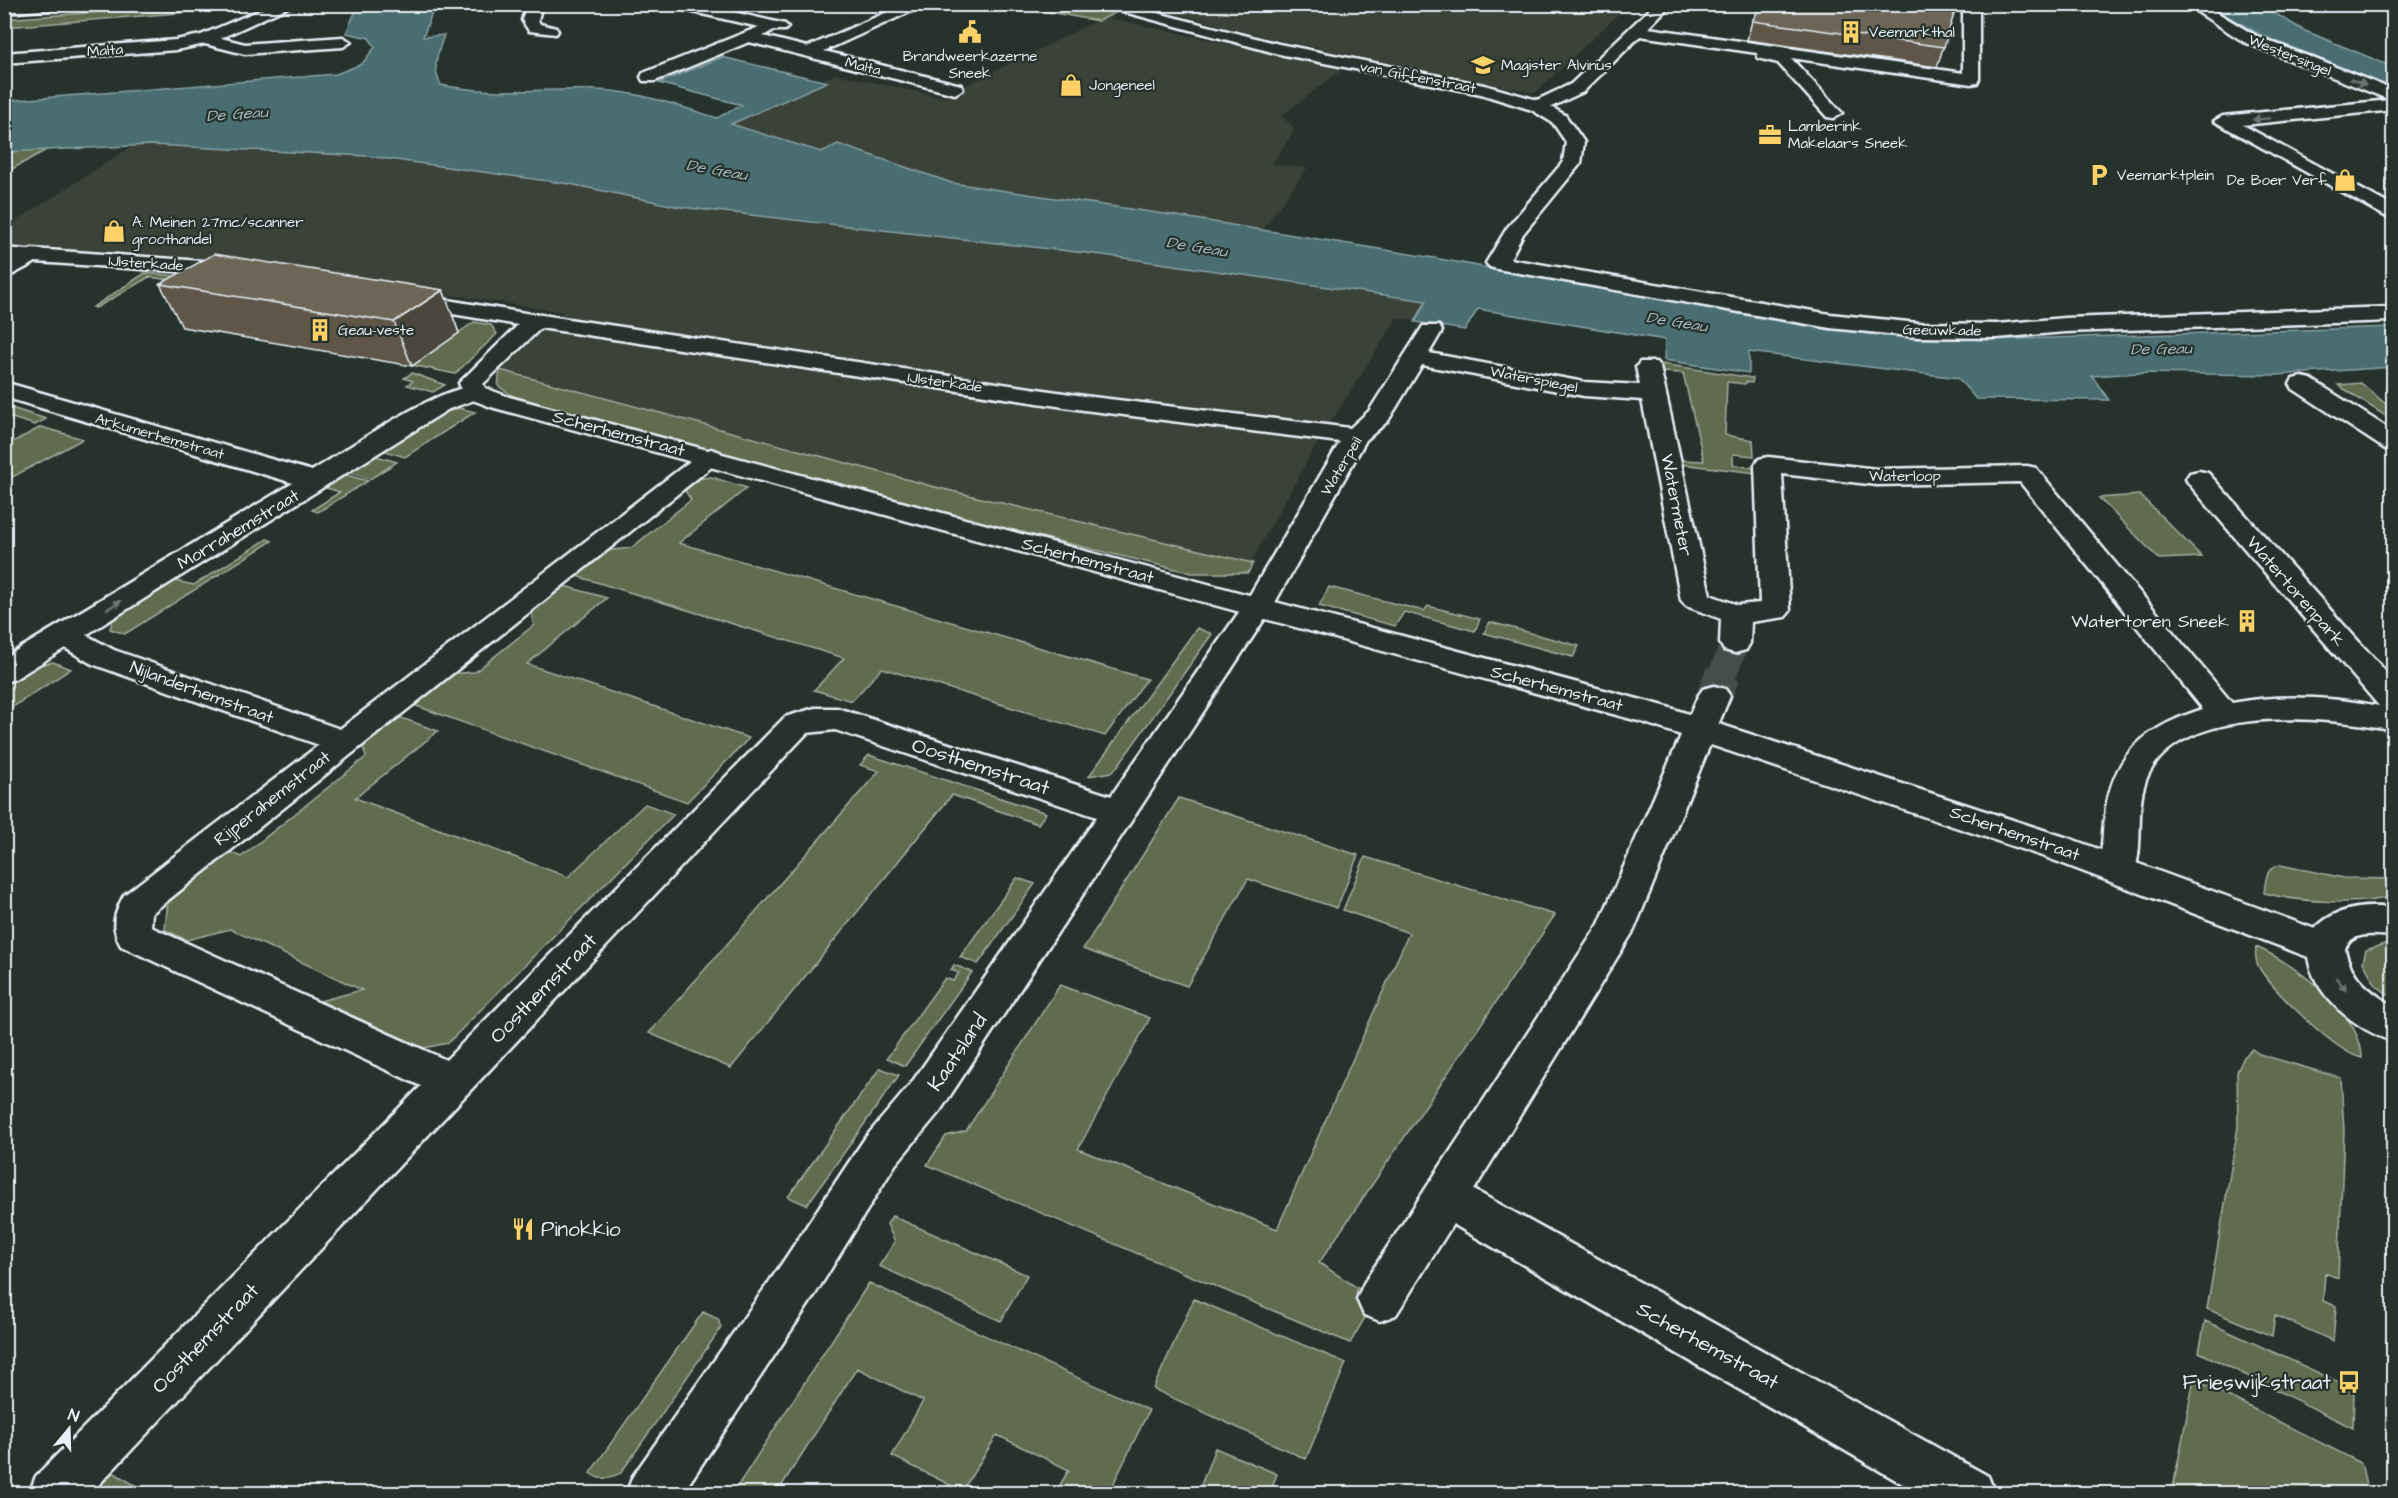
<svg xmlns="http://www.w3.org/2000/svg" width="2398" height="1498" font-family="'Architects Daughter',sans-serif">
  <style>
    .built { fill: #3b4239 }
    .green { fill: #606c4d; stroke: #a4aea2; stroke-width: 1.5 }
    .water { fill: #4a6d70; stroke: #89a2a6; stroke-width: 1.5 }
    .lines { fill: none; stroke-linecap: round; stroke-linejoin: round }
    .street-tunnel-far1 { stroke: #43504b; stroke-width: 28; stroke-dasharray: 28 14; stroke-linecap: butt }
    .street-tunnel { stroke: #43504b; stroke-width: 35; stroke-dasharray: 35 18; stroke-linecap: butt }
    .street-casing { stroke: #e8f1f8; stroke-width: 5 }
    .secondary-casing { stroke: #e8f1f8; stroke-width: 5 }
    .street { fill: #26332d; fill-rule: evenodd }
    .secondary { fill: #26332d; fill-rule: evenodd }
    .wall { fill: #5e5749; stroke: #e8f1f8; stroke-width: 1.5 }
    .shaded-wall { fill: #4c473c; stroke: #e8f1f8; stroke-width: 1.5 }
    .building { fill: #6d6555; stroke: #e8f1f8; stroke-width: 1.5 }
    .oneway { fill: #6a7674 }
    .labels { text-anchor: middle; stroke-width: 4.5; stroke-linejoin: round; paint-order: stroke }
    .far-poi-label { font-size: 15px; fill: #e8f1f8; stroke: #26332d; text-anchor: start }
    .far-street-label { font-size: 15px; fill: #e8f1f8; stroke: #26332d }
    .far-water-label { font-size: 16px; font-style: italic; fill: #a9bcc2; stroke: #26332d }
    .street-label { font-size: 18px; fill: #e8f1f8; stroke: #26332d }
    .poi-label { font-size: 18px; fill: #e8f1f8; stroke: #26332d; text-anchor: end }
    .near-street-label { font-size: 21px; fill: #e8f1f8; stroke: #26332d }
    .near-poi-label { font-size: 21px; fill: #e8f1f8; stroke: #26332d; text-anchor: start }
  </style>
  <rect width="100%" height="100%" fill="#26332d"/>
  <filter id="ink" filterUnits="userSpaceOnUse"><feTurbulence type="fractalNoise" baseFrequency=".0167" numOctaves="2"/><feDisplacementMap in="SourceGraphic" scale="12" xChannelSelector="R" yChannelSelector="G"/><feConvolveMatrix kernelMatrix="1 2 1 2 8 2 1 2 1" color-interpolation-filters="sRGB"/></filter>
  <g filter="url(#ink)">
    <path class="built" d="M1143,5H1628L1535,93L1269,38Z
      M1104,17L1343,69L1281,116L1293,126V132L1272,164L1307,168L1256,239L1024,203L713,126L836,74L943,97Z
      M151,134H225L1438,297L1425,322L1397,318L1313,450L1248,567L510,382L503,367L563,312L218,259L5,246V228Z"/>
    <path class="green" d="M195,5H277L5,27L4,19Z
      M1011,5H1074L1115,13L1098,21Z
      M48,149L5,173V152Z
      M145,273L177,276L171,280L149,277L96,308L93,307Z
      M474,322L491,325L497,334L455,374L412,365Z
      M1662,364L1753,378L1752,383L1746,382L1745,384L1727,382L1725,435L1753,440L1754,456L1733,454V465L1756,468V473L1681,464L1680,460L1704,461L1683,373L1661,372Z
      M500,370L939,488L1253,563L1248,573H1192L920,508L513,396L498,386Z
      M412,373L445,385L433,392L407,385L413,381L404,378Z
      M2361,383L2393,410V415H2384L2338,385Z
      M5,406L46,419L35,425L5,416Z
      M459,408L475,412L405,457L382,450L443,413Z
      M41,427L83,439L5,481V446Z
      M373,455L397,462L370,479L347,472Z
      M343,474L368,481L318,512L312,510L340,492L323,487Z
      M711,477L747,488L679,543L1147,679L1105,736L882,668L852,701L814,690L844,658L573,575L604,551L631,548L691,500L684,489L696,479Z
      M2140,495L2202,557L2159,559L2099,498Z
      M267,539L272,541L125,634L110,629L114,616L171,580L194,585Z
      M561,585L607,598L527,664L749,738L687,802L408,703L446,674L475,672L534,625L530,609Z
      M1329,587L1424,611L1428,606L1480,619L1475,631L1404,612L1395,626L1319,606Z
      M1490,622L1579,646L1573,657L1484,633Z
      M1197,628L1212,634L1117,767L1112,772L1089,776Z
      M53,662L71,669L5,712V684L31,667Z
      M393,715L438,731L355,798L568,877L645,804L674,814L448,1043L424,1048L320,1001L362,990L230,929L187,940L165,930L169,890L221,848L241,857L366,757L361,740Z
      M869,755L1046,813L1038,824L952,795L731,1068L649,1033L879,771L860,765Z
      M1179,798L1358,855L1337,908L1248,879L1187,986L1083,949Z
      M1365,857L1555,915L1319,1263L1358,1288L1356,1293L1373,1304L1350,1343L927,1165L946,1136L966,1131L1060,985L1150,1018L1078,1149L1277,1229L1409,933L1343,910Z
      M2280,865L2344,878L2391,879L2393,880V896C2361,906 2298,902 2264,893C2266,880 2265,868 2280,865Z
      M1017,878L1035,884L978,964L960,957Z
      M2387,943L2393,944V999L2375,984L2363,962L2366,950Z
      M2256,947C2294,963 2362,1014 2362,1058C2338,1054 2273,991 2260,969C2255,962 2255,955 2256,947Z
      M954,965L972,972L905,1066L887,1058L945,978L953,981L959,973L951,970Z
      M2252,1049L2259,1054L2341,1078L2344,1131L2338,1278L2325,1273L2323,1301L2336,1306L2333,1341L2275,1315L2272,1336L2207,1309L2238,1127L2237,1072L2244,1057Z
      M880,1068L899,1075L807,1205L788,1197Z
      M892,1216L1027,1275L1001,1321L879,1266L895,1242L887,1224Z
      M869,1283L1149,1410L1109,1493H1055L1069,1470L997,1435L962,1491L892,1456L923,1401L857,1368L777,1493H733Z
      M1194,1299L1346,1363L1306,1459L1153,1389Z
      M703,1312L718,1319L721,1328L621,1473C609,1478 601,1482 590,1473Z
      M2205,1321L2354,1389L2353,1428L2199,1352Z
      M2194,1379L2361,1463L2368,1493H2172Z
      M1215,1448L1277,1474L1270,1493H1198Z
      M106,1468L148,1493L99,1494Z"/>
    <path class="water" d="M409,5H435L423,37L444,35C438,53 431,68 441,85C494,96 544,88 597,90C637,91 678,106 717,118L742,105L659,83L722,57L827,82L731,124L821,152L838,144L952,183L1171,215L1434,258L1800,325L1887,336L2018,339L2393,327V367L2276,375L2139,373L2092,376L2109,400L1976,399L1958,378L1749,352V373L1664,360L1665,340L1478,309L1465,330L1415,322L1426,301L1103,255L680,207L570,184L367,156L152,145L5,152V101L336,74L362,64L375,47L369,38L346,33L357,8Z
      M2206,5H2261L2303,30L2393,67V88L2263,36Z"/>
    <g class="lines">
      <path class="street-tunnel-far1" d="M1722,675L1735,643"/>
      <path class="street-tunnel" d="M1714,696L1723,673"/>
      <g class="street-casing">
        <path id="street" d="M274,4H295L221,38L245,44L343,37L351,42L343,47L245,54L205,44L176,50L4,63V53L176,40L201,35Z
          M527,4H542L538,20L540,24L556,28L558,31L556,34L529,31L522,20Z
          M669,4H699L785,24L788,27L785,30H774L763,36L807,47L906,4H927L824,51L961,85L963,89L955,94L749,42L655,81H643L641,77L643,73L759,27L671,7Z
          M1095,4H1122L1279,44L1484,85L1537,100L1571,84L1655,4H1671L1648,28L1963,73V10L1960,4H1975L1979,10V79L1977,83L1971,84L1791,58L1842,113L1833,118L1827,117L1778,63L1758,58L1757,53L1640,36L1583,92L1551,107L1565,115L1584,142L1581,163L1523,234L1510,259L1830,314L1918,323L1997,324L2065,318L2394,307V321L2065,332L1997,338L1918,337L1830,328L1497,269L1490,267L1486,263L1507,228L1563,162L1566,142L1553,123L1532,110L1481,94L1279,54Z
          M2185,4H2203L2256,36L2394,90V110L2243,125L2394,207V221L2214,121L2223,116L2390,100L2244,42Z
          M4,248L39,251L43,255L39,259L4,260Z
          M535,314L1084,396L1350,428L1369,411L1423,326H1439L1442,331L1429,353L1584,382L1640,385L1636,367L1640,362H1656L1660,367L1710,595L1738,605L1760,603L1755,465L1759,459L1768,457L1877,469L2027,466L2036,468L2232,703C2281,694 2331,697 2379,706L2190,485L2186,479L2190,473L2199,471L2208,473L2394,681V730C2328,717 2178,701 2146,780C2134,811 2146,852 2131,878L2118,882L2105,878C2098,865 2102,849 2103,833C2108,761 2135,731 2203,709L2020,482L1877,485L1782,474L1790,611L1785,617L1751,622L1750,643L1746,650L1735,653L1724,650L1720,643L1721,619L1686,606L1681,600L1642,400L1584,396L1422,365L1388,421L1366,440L1273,606L940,1111L895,1165L814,1296L682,1494H626L633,1476L781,1265L865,1138L910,1085L1097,817L835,730L807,733L90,1494H29L36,1476L421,1086L121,946C110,926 114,914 124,895L319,745L92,664L65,648L15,679L4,682V658L293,483L4,397V382L312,471C345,451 448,378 483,387L486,392L483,397L449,409L86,635L114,650L340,729L702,452L711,449L720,452L724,457L152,913L151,927L446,1060L785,717L815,708H837L1111,796L1244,605L1340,442L1084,410L527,326L524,321L527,316Z
          M2302,377L2311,379L2394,432V452L2385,449L2293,389L2290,384L2293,379Z
          M1714,686L1725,689L1730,696L1634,930L1474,1190L1988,1476L1995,1494H1920L1453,1224L1396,1315L1380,1321L1364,1315L1357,1299L1364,1283L1599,924L1698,696L1703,689Z"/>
      </g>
      <g class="secondary-casing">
        <path id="secondary" d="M4,4H75L68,8L4,13Z
          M32,249L202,261L245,268L248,273L245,278L237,279L202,273L36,262L4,279V263Z
          M406,293L543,316L546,321L543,326L483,384L485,388L509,397L1664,706L2071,839L2315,929C2334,907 2367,905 2394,908V936C2378,935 2351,930 2345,949C2350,977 2370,992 2394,1006V1042C2357,1030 2314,997 2308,957L2045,857L1642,722L491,407L465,397L459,383L518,325L398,305L395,300L398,295Z"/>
      </g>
      <use href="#street" class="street"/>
      <use href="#secondary" class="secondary"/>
    </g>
    <path class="wall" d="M1957,4L1937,67L1747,40L1752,21Z
      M160,284L443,290L459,333L412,366L182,327Z"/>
    <path class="shaded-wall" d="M443,290L459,333L412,366L394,322Z"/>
    <path class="building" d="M1762,4H1957L1944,47L1752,21Z
      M214,254L443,290L394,322L160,284Z"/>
    <defs><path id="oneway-solid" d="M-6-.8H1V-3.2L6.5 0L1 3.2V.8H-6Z" transform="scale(1.5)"/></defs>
    <g class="oneway">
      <use href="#oneway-solid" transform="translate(2358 82) rotate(21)"/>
      <use href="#oneway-solid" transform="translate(2261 119) rotate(176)"/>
      <use href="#oneway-solid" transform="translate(114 605) rotate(-31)"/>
      <use href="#oneway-solid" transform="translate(2341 984) rotate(52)"/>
    </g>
  </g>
  <defs>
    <g id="civic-bare" transform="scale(1.8)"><path d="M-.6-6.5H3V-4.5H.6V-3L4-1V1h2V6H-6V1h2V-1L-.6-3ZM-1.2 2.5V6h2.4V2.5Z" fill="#ffd166" stroke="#26332d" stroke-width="2.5" paint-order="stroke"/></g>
    <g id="building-bare" transform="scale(1.8)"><path d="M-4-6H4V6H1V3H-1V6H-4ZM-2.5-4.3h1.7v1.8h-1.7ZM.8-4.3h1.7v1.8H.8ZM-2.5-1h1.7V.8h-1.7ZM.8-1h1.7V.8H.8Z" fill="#ffd166" stroke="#26332d" stroke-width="2.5" paint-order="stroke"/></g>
    <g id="school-bare" transform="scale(1.8)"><path d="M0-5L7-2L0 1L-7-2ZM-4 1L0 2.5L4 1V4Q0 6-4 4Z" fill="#ffd166" stroke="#26332d" stroke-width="2.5" paint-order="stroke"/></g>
    <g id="shop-bare" transform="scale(1.8)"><path d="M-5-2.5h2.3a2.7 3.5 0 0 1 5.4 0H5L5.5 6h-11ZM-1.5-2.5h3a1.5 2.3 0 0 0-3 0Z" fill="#ffd166" stroke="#26332d" stroke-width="2.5" paint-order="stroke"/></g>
    <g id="office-bare" transform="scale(1.8)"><path d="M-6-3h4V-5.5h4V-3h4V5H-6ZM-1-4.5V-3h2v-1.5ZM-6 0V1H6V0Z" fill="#ffd166" stroke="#26332d" stroke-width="2.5" paint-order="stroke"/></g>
    <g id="parking-bare" transform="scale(1.8)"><path d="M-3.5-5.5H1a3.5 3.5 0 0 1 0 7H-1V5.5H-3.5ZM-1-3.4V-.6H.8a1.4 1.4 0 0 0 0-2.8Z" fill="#ffd166" stroke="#26332d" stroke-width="2.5" paint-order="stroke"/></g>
    <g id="restaurant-bare" transform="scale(1.8)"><path d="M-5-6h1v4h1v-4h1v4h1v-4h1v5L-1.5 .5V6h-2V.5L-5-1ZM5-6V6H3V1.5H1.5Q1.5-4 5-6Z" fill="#ffd166" stroke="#26332d" stroke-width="2.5" paint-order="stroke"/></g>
    <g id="bus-bare" transform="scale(1.8)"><path d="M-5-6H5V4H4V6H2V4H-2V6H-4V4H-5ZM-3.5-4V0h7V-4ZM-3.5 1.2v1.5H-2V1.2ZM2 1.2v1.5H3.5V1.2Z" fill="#ffd166" stroke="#26332d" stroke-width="2.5" paint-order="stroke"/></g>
  </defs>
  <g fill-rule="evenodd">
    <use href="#civic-bare" x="970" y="32"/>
    <use href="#building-bare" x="1851" y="32"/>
    <use href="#school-bare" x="1483" y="65"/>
    <use href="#shop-bare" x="1071" y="85"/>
    <use href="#office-bare" x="1770" y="135"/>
    <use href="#parking-bare" x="2099" y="175"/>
    <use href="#shop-bare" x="2345" y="180"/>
    <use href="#shop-bare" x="114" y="231"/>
    <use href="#building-bare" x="320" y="330"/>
    <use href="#building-bare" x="2247" y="621"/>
    <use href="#restaurant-bare" x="523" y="1229"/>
    <use href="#bus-bare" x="2349" y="1382"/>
  </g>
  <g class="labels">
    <g class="far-poi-label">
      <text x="1869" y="37">Veemarkthal</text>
      <text x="970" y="61" text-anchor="middle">Brandweerkazerne<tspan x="970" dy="17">Sneek</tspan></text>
      <text x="1501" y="70">Magister Alvinus</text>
      <text x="1089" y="90">Jongeneel</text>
      <text x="1788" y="131">Lamberink<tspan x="1788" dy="17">Makelaars Sneek</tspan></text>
      <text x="2117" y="180">Veemarktplein</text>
      <text x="2327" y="185" text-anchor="end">De Boer Verf</text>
      <text x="132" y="227">A. Meinen 27mc/scanner<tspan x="132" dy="17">groothandel</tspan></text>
      <text x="338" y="335">Geau-veste</text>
    </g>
    <g class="far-street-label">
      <text transform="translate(105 50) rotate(-4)" y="5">Malta</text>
      <text transform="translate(2290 55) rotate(22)" y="5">Westersingel</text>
      <text transform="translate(863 66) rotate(14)" y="5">Malta</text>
      <text transform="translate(1418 77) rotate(11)" y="5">van Giffenstraat</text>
      <text transform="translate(146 263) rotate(4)" y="5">IJlsterkade</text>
      <text transform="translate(1942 330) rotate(1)" y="5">Geeuwkade</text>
      <text transform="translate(1534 379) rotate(11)" y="5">Waterspiegel</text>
      <text transform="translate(945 382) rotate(8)" y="5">IJlsterkade</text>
      <text transform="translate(160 436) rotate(16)" y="5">Arkumerhemstraat</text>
      <text transform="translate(1341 466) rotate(-59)" y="5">Waterpeil</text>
      <text x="1905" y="481">Waterloop</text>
    </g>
    <g class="far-water-label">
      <text transform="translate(237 113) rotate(-4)" y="6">De Geau</text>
      <text transform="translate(717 169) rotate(10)" y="6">De Geau</text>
      <text transform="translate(1197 246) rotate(9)" y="6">De Geau</text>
      <text transform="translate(1677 321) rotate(9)" y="6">De Geau</text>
      <text transform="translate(2161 348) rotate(-1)" y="6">De Geau</text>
    </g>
    <g class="street-label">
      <text transform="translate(619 433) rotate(15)" y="6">Scherhemstraat</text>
      <text transform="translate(1677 505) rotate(79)" y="6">Watermeter</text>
      <text transform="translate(238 529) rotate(-31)" y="6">Morrahemstraat</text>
      <text transform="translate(1088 560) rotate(15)" y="6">Scherhemstraat</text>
      <text transform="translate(2296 591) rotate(49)" y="6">Watertorenpark</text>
      <text transform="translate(1557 688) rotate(15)" y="6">Scherhemstraat</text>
      <text transform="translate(202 692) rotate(20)" y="6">Nijlanderhemstraat</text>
      <text transform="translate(272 798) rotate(-38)" y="6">Rijperahemstraat</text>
      <text transform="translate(2015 833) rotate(19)" y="6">Scherhemstraat</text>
    </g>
    <g class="poi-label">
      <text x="2229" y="627">Watertoren Sneek</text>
    </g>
    <g class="near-street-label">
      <text transform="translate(981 766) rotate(18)" y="7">Oosthemstraat</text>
      <text transform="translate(543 988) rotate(-46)" y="7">Oosthemstraat</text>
      <text transform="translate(957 1052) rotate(-56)" y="7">Kaatsland</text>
      <text transform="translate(205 1338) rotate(-46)" y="7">Oosthemstraat</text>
      <text transform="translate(1708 1345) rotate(29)" y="7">Scherhemstraat</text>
    </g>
    <g class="near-poi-label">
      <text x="541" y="1236">Pinokkio</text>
      <text x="2331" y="1389" text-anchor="end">Frieswijkstraat</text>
    </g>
  </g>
  <rect width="2398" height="1498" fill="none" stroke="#26332d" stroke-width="24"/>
  <rect x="12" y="12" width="2374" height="1474" fill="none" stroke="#e8f1f8" stroke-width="2" filter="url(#ink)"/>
  <g transform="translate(69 1429) rotate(19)" stroke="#26332d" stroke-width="4.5" paint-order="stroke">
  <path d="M0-4.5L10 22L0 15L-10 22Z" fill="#e8f1f8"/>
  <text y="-9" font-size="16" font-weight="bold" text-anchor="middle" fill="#e8f1f8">N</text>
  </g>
</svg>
